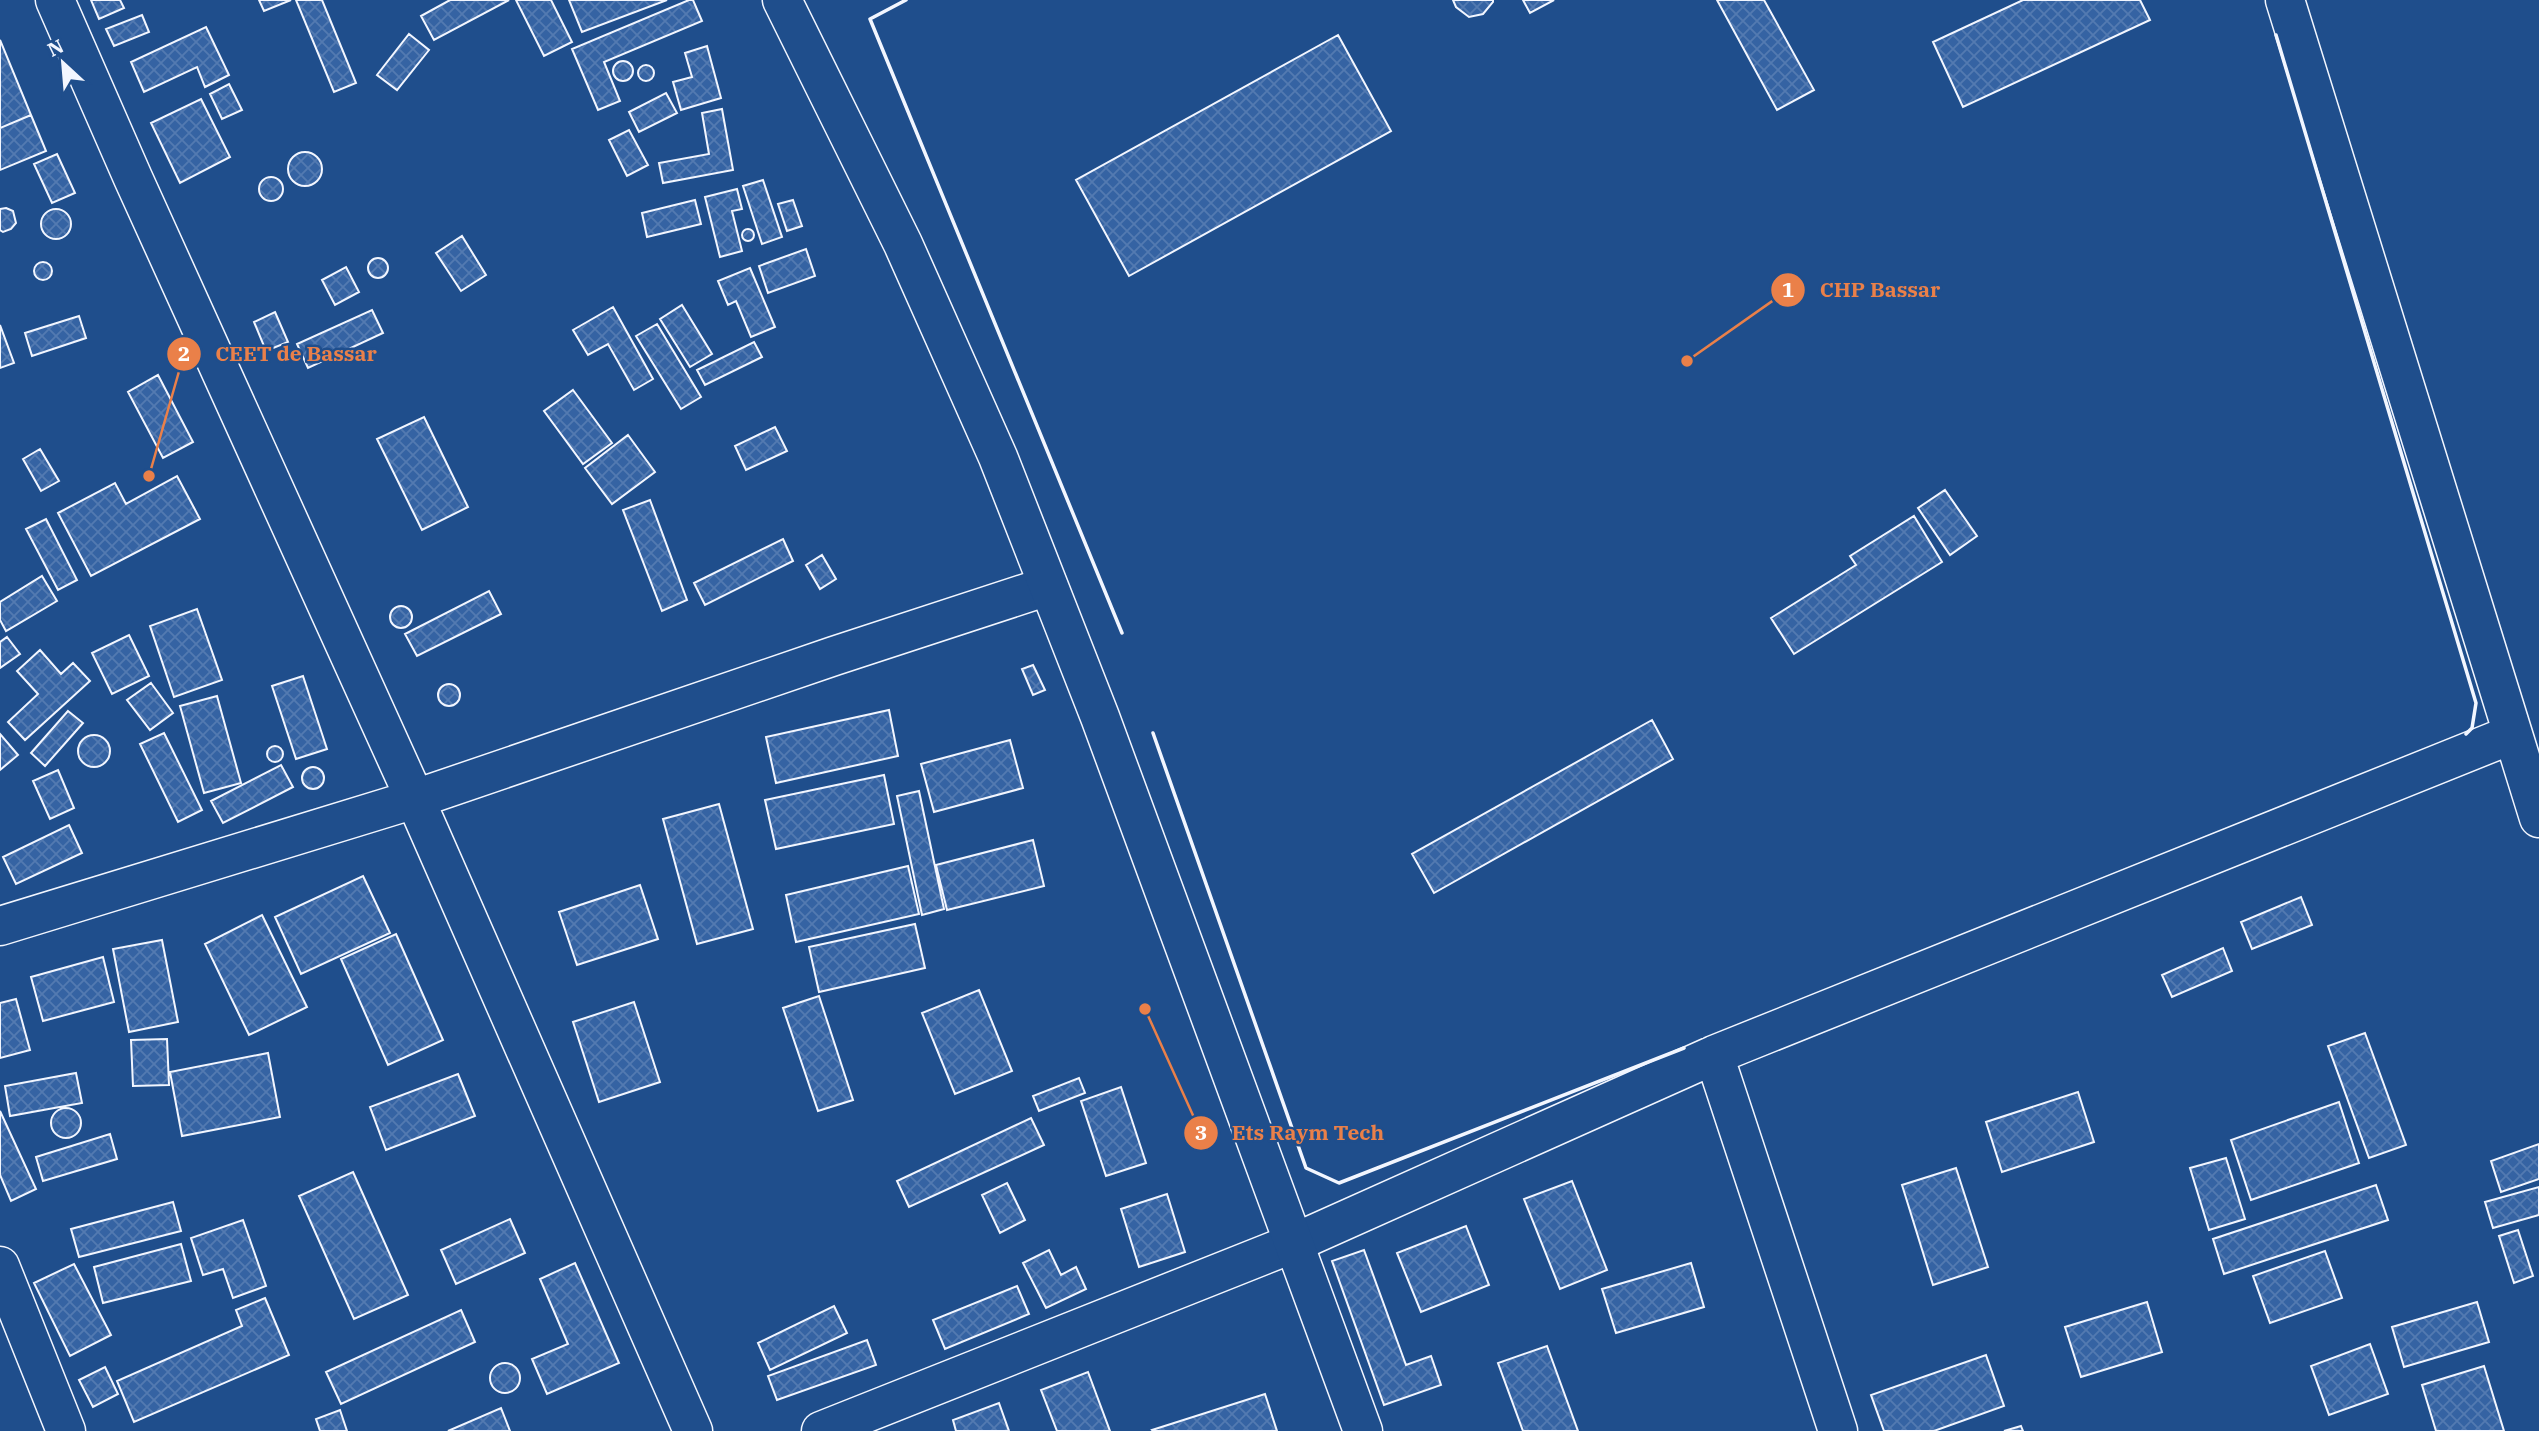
<svg xmlns="http://www.w3.org/2000/svg" width="2539" height="1431" font-family="'IBM Plex Serif',serif">
  <style>
    .building { fill: url(#building-cross-hatch); stroke: #f2f6ff; stroke-width: 2 }
    .lines { fill: none; stroke-linecap: round; stroke-linejoin: round }
    .minor-casing { stroke: #f2f6ff; stroke-width: 41 }
    .primary-casing { stroke: #f2f6ff; stroke-width: 41 }
    .minor { stroke: #1f4e8c; stroke-width: 38 }
    .primary { stroke: #1f4e8c; stroke-width: 38 }
    .wall { stroke: #f2f6ff; stroke-width: 3.5 }
    .leader { fill: none; stroke: #ea8049; stroke-width: 2.5 }
    .callout-dot { fill: #ea8049; stroke: #1f4e8c; stroke-width: 2.5 }
    .mark-label { font-size: 21px; text-anchor: middle; font-weight: bold; fill: #fff }
    .callout-label { font-size: 21px; text-anchor: middle; font-weight: bold; fill: #ea8049; stroke: #1f4e8c; stroke-width: 5; stroke-linejoin: round; paint-order: stroke }
  </style>
  <defs>
    <pattern id="building-cross-hatch" width="8" height="8" patternUnits="userSpaceOnUse" patternTransform="scale(1.75)"><rect width="8" height="8" fill="#3563a3"/><path d="M0 0l8 8M0 8l8-8" fill="none" stroke="#537ab1"/></pattern>
  </defs>
  <rect width="100%" height="100%" fill="#1f4e8c"/>
  <path class="building" d="M91,0H120L124,8L99,19Z
    M259,0H291L264,11Z
    M296,0H322L356,83L334,92Z
    M450,0H509L434,40L421,16Z
    M516,0H551L572,42L544,56Z
    M569,0H667L582,32Z
    M689,0H693L702,21L604,62L620,101L598,110L572,49Z
    M1453,0H1493V2L1483,14L1469,17L1456,7Z
    M1523,0H1554L1530,13Z
    M1717,0H1764L1814,90L1777,110Z
    M2023,0H2140L2150,20L1963,107L1933,42Z
    M142,15L149,32L114,46L106,29Z
    M206,27L229,75L205,87L197,67L144,92L131,62Z
    M409,34L429,50L397,90L377,75Z
    M1338,35L1391,131L1129,276L1076,180Z
    M0,40L31,115L0,128Z
    M707,46L721,98L681,110L673,82L692,77L685,53Z
    M613 71a10 10 0 1 1 20 0a10 10 0 1 1-20 0Z
    M638 73a8 8 0 1 1 16 0a8 8 0 1 1-16 0Z
    M229,84L242,110L222,119L210,94Z
    M666,93L677,113L639,132L629,112Z
    M201,99L230,157L180,183L151,123Z
    M722,109L733,170L663,183L659,163L709,154L702,113Z
    M31,115L46,151L0,170V128Z
    M629,130L648,165L627,176L609,140Z
    M288 169a17 17 0 1 1 34 0a17 17 0 1 1-34 0Z
    M57,154L75,193L52,203L34,164Z
    M259 189a12 12 0 1 1 24 0a12 12 0 1 1-24 0Z
    M763,180L782,237L762,244L743,186Z
    M737,189L742,209L732,211L742,251L720,257L705,197Z
    M695,200L701,224L647,237L642,213Z
    M793,200L802,226L787,231L778,204Z
    M6,208L13,211L16,223L11,229L3,232L0,230V209Z
    M41 224a15 15 0 1 1 30 0a15 15 0 1 1-30 0Z
    M742 235a6 6 0 1 1 12 0a6 6 0 1 1-12 0Z
    M462,236L486,275L461,291L436,253Z
    M806,249L815,276L768,293L759,266Z
    M368 268a10 10 0 1 1 20 0a10 10 0 1 1-20 0Z
    M34 271a9 9 0 1 1 18 0a9 9 0 1 1-18 0Z
    M346,267L359,292L335,305L322,280Z
    M750,268L775,327L751,337L736,301L728,305L718,281Z
    M682,305L712,354L690,367L660,319Z
    M613,307L653,379L634,390L608,344L588,355L573,330Z
    M372,310L383,333L308,368L297,344Z
    M275,312L288,342L266,351L254,322Z
    M79,316L86,338L32,356L25,333Z
    M657,324L701,397L681,409L636,336Z
    M0,325L14,363L0,368Z
    M754,342L762,357L705,385L697,370Z
    M158,375L193,442L163,458L128,392Z
    M573,390L612,443L583,464L544,411Z
    M424,417L468,507L422,530L377,439Z
    M775,427L787,451L746,470L735,446Z
    M628,435L655,472L612,504L585,468Z
    M40,449L59,481L41,491L23,459Z
    M177,476L200,519L91,576L58,513L115,483L126,504Z
    M1945,490L1977,536L1950,555L1918,508Z
    M650,500L687,600L662,611L623,510Z
    M1914,516L1942,562L1794,654L1771,618L1856,565L1850,556Z
    M46,519L77,580L58,590L26,529Z
    M783,539L793,561L705,605L694,583Z
    M822,555L836,579L820,589L806,565Z
    M42,576L57,601L6,631L0,620V602Z
    M489,591L501,614L417,656L405,634Z
    M390 617a11 11 0 1 1 22 0a11 11 0 1 1-22 0Z
    M197,609L222,680L174,697L150,626Z
    M129,635L149,676L112,694L92,653Z
    M7,637L20,654L0,668V642Z
    M40,650L61,674L73,663L90,681L25,740L8,722L38,694L17,671Z
    M1033,665L1045,690L1033,695L1022,669Z
    M303,676L327,749L296,759L272,686Z
    M151,683L173,713L150,730L127,700Z
    M438 695a11 11 0 1 1 22 0a11 11 0 1 1-22 0Z
    M217,696L241,783L204,793L180,706Z
    M889,710L898,756L776,783L766,737Z
    M68,711L83,723L45,766L31,753Z
    M1652,720L1673,759L1434,893L1412,854Z
    M164,733L202,810L178,822L140,744Z
    M0,734L18,755L0,770Z
    M78 751a16 16 0 1 1 32 0a16 16 0 1 1-32 0Z
    M1010,740L1023,788L934,812L921,764Z
    M267 754a8 8 0 1 1 16 0a8 8 0 1 1-16 0Z
    M281,765L293,787L223,823L211,801Z
    M302 778a11 11 0 1 1 22 0a11 11 0 1 1-22 0Z
    M58,770L74,808L50,819L33,781Z
    M884,775L894,824L776,849L765,800Z
    M919,791L944,909L922,915L897,796Z
    M719,804L753,929L697,944L663,819Z
    M69,825L82,853L16,884L3,857Z
    M1033,840L1044,886L947,910L936,865Z
    M908,866L919,914L796,942L786,895Z
    M363,876L390,933L301,974L275,917Z
    M640,885L658,939L577,965L559,912Z
    M2301,897L2312,925L2252,949L2241,922Z
    M262,915L307,1007L249,1035L205,944Z
    M915,924L925,968L819,992L809,947Z
    M396,934L443,1040L388,1065L341,959Z
    M162,940L178,1022L129,1032L113,949Z
    M2223,948L2232,971L2172,997L2162,975Z
    M103,957L114,1002L43,1021L31,977Z
    M979,990L1012,1071L955,1094L922,1013Z
    M819,996L853,1100L818,1111L783,1008Z
    M16,999L30,1050L0,1058V1003Z
    M634,1002L660,1082L599,1102L573,1022Z
    M2365,1033L2406,1145L2369,1158L2328,1046Z
    M167,1039L169,1085L133,1086L131,1040Z
    M268,1053L280,1117L182,1136L170,1072Z
    M76,1073L82,1103L10,1116L5,1086Z
    M458,1074L475,1116L386,1150L370,1107Z
    M1079,1078L1085,1093L1039,1111L1033,1096Z
    M1121,1087L1146,1163L1106,1176L1081,1101Z
    M2078,1092L2094,1142L2002,1172L1986,1122Z
    M2339,1102L2359,1163L2251,1200L2231,1140Z
    M51 1123a15 15 0 1 1 30 0a15 15 0 1 1-30 0Z
    M0,1111L36,1189L11,1201L0,1175Z
    M1031,1118L1044,1145L909,1207L897,1181Z
    M110,1134L117,1159L43,1181L36,1157Z
    M2539,1144V1179L2501,1192L2491,1161Z
    M2226,1158L2245,1219L2209,1230L2190,1168Z
    M1956,1168L1988,1267L1933,1285L1902,1185Z
    M353,1172L408,1295L354,1319L299,1196Z
    M1572,1181L1607,1270L1560,1289L1524,1199Z
    M1007,1183L1025,1220L1000,1233L982,1195Z
    M2376,1185L2388,1220L2224,1274L2213,1239Z
    M2539,1187V1215L2493,1228L2485,1202Z
    M1167,1194L1185,1252L1139,1267L1121,1209Z
    M173,1202L181,1231L79,1257L71,1229Z
    M510,1219L525,1253L456,1284L441,1250Z
    M243,1220L266,1286L233,1298L223,1269L203,1275L191,1238Z
    M1466,1226L1489,1285L1421,1312L1397,1253Z
    M2518,1230L2533,1276L2514,1283L2499,1236Z
    M181,1244L191,1281L103,1303L94,1267Z
    M1049,1250L1061,1275L1076,1267L1086,1289L1046,1308L1023,1263Z
    M1364,1250L1406,1365L1431,1356L1441,1385L1384,1405L1332,1261Z
    M2325,1251L2342,1298L2270,1323L2253,1276Z
    M575,1263L619,1363L547,1394L532,1359L568,1344L540,1279Z
    M1691,1263L1704,1307L1616,1333L1602,1289Z
    M74,1264L111,1335L70,1356L34,1283Z
    M1017,1286L1029,1314L945,1349L933,1320Z
    M265,1298L289,1355L134,1422L117,1381L242,1326L236,1310Z
    M2147,1302L2162,1352L2081,1377L2065,1327Z
    M2477,1302L2489,1342L2404,1367L2392,1327Z
    M834,1306L847,1333L770,1370L758,1343Z
    M461,1310L475,1342L341,1404L326,1372Z
    M867,1340L876,1365L777,1400L768,1376Z
    M2370,1344L2388,1394L2329,1415L2311,1366Z
    M1547,1346L1578,1431H1523L1498,1363Z
    M1986,1355L2004,1406L1934,1431H1884L1871,1395Z
    M490 1378a15 15 0 1 1 30 0a15 15 0 1 1-30 0Z
    M2484,1366L2504,1431H2436L2422,1385Z
    M105,1367L118,1394L93,1407L79,1380Z
    M1088,1372L1110,1431H1057L1041,1390Z
    M1265,1394L1277,1431H1153L1152,1430Z
    M999,1403L1009,1431H956L953,1420Z
    M501,1408L510,1431H448Z
    M340,1410L347,1431H320L316,1419Z
    M2021,1426L2023,1431H2004Z"/>
  <g class="lines">
    <g class="minor-casing">
      <path id="minor" d="M55,0L133,178L415,799L693,1431
        M2285,0L2539,818
        M0,926L415,799L834,656L1048,586
        M1714,1055L1838,1431
        M0,1266L66,1431
        M821,1431L1294,1243L1714,1055L2513,734"/>
    </g>
    <g class="primary-casing">
      <path id="primary" d="M782,0L903,244L998,457L1100,717L1363,1431"/>
    </g>
    <use href="#minor" class="minor"/>
    <use href="#primary" class="primary"/>
    <path class="wall" d="M906,0L870,19L1122,633
      M2276,35L2476,703L2472,728L2466,734
      M1153,733L1306,1168L1339,1183L1684,1048"/>
  </g>
  <path class="leader" d="M1687 361L1788 290M149 476L184 354M1145 1009L1201 1133"/>
  <g class="callout-dot">
    <circle cx="1687" cy="361" r="7"/>
    <circle cx="149" cy="476" r="7"/>
    <circle cx="1145" cy="1009" r="7"/>
    <circle cx="1788" cy="290" r="18"/>
    <circle cx="184" cy="354" r="18"/>
    <circle cx="1201" cy="1133" r="18"/>
  </g>
  <g class="mark-label">
    <text x="1788" y="297">1</text>
    <text x="184" y="361">2</text>
    <text x="1201" y="1140">3</text>
  </g>
  <g class="callout-label">
    <text x="1880" y="297">CHP Bassar</text>
    <text x="296" y="361">CEET de Bassar</text>
    <text x="1308" y="1140">Ets Raym Tech</text>
  </g>
  <g transform="translate(63 63) rotate(334)" stroke="#1f4e8c" stroke-width="5" paint-order="stroke">
  <path d="M0-5L12 26L0 18L-12 26Z" fill="#f2f6ff"/>
  <text y="-10" font-size="19" font-weight="bold" text-anchor="middle" fill="#f2f6ff">N</text>
  </g>
</svg>
